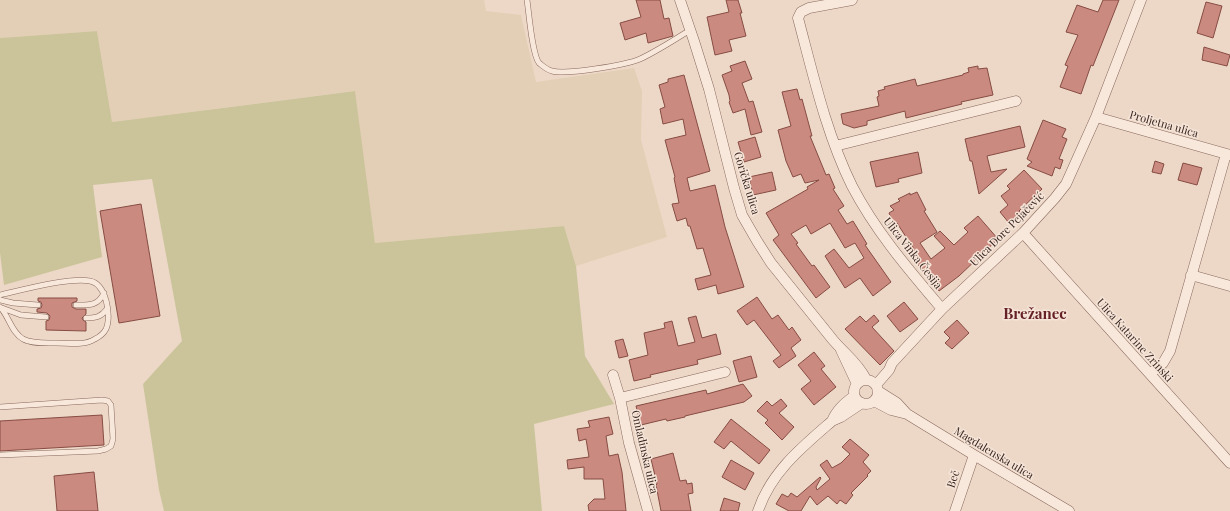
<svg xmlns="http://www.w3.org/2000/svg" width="1230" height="511" font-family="'Playfair Display',serif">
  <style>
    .farmland { fill: #e3cfb5 }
    .green { fill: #cbc49b }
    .building { fill: #ca8a7f; stroke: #874c44 }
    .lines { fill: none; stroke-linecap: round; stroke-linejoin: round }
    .service-casing { stroke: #88695d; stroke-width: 6 }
    .minor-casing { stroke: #88695d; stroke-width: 11 }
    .service { stroke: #f8e7db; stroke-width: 5 }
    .minor { stroke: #f8e7db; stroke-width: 10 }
    .labels { text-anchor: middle; stroke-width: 3; stroke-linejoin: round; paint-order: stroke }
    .street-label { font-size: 11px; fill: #392620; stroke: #f5e4d7 }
    .district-label { font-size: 15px; font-weight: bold; fill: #652125; stroke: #f5e4d7 }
  </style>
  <rect width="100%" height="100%" fill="#edd8c7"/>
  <path class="farmland" d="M0,0H484L486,11L521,15L536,82L634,68L642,91L641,140L667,237L576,266L564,226L375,243L354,91L112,122L97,31L0,38Z"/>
  <path class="green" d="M97,31L112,122L355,91L375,243L564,226L576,266L585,356L614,404L534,424L542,511H164L159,490L143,384L182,341L152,179L93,185L102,257L4,285L0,253V38Z"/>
  <path class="building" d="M636,0H660L664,19L669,18L673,36L648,43L646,33L625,40L620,23L641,17Z
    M726,0H738L742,13H740L746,36L729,40L732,51L715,55L707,17L729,12Z
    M1103,0H1119L1093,66L1091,65L1081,94L1060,87L1068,66L1065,65L1078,35L1066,32L1077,5L1098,12Z
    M1206,2L1222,6L1213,38L1197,33Z
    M1204,47L1230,55L1227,66L1202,60Z
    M745,61L752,79L742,83L749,102L753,101L762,132L751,135L745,109L733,113L729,102L730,101L729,95L722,75L732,71L730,66Z
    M978,66V69L987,68L993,95L961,102L962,104L906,118L905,111L867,121V125L854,128L843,124L841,114L879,106L877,97L879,96L878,91L885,89L884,87L915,79L917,86L963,75V74L969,72L968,68Z
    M684,75L710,171L687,178L690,191L715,185L725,227L744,287L718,294L716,285L698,290L695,279L711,275L703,248L697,249L690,226H688L686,218L677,221L672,204L679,203L674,178L675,177L665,140L686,135L683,119L663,124L660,109L665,107L659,85L668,82V79Z
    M797,89L800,100L802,99L812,136H810L826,175L829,174L835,188L833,189L844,206L838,210L847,224L853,221L867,244L865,245L891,282L873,296L860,278L845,288L825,256L834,249L849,268L864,258L855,243L845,248L830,223L811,234L806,225L791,234L798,243L796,244L812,266L814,265L830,287L816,298L773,240L779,235L766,213L808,189L807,187L819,180L805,183L801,174L793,177L786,161L778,130L791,126L782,92Z
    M1043,120L1066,129L1062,137L1067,139L1059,159L1063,160L1060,169L1055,167L1052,176L1027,166L1032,162L1027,159Z
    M1020,126L1025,147L987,156L991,172L1007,169L979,194L972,161H970L965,139Z
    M755,137L761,157L744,162L738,142Z
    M918,152L922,173L898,179L899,182L876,187L870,162Z
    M1155,161L1164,164L1161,174L1152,172Z
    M1183,163L1202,168L1197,185L1178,180Z
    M1024,170L1042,189L1019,211L1021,213L1009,223L1000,212L1008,205L1001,196L1010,189L1007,186Z
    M772,172L776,190L753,195L749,177Z
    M917,192L926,210L924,211L937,232L920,243L931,259L945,248L934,236L940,231L954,245L968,232L964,228L978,216L998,239L959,276L939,291L912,257L917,254L897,223L894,224L889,213L894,210L890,206L900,201L898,199L910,193V195Z
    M141,204L160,316L119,323L100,211Z
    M757,297L772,319L778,315L789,330L792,327L801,340L791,348L796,356L779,368L773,361L781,355L754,320L747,325L737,311Z
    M38,298H77V301L72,303V307L76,309H86V314L82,318L83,320L86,322V331L46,330V321L49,320L50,316L47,313L37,312V309L41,308L42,305L41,302L38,301Z
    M904,302L918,319L900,332L887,316Z
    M874,315L879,321L872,327L894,351L880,365L845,329L860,316L866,322Z
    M696,316L702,338L716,334L721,354L697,360L698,364L650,375L651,377L634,381L629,360L648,355L644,333L665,328L664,323L672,321L678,346L695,342L688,318Z
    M957,320L969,333L952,349L945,343L950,338L944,332Z
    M623,339L628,356L619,358L615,341Z
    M814,352L825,366L821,369L836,387L814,405L801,389L811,381L798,365Z
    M751,356L757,377L739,382L733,361Z
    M743,384L752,396L744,402L685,416V417L667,421L666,419L641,425L636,406L706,390L707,394Z
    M781,399L787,406L779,413L794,427L782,440L765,423L768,420L757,411L767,401L772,406Z
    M102,415L104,445L0,451V421Z
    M609,417L613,434L606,436L609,456L618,454L622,472L626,511H589L588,505L594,499H605L603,479H584V467L568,469L567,460L589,457L586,439L579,441L577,429L590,427L588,421Z
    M731,419L770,450L759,464L731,441L724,449L714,442Z
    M850,439L869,455L863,462L871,471L867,475L868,476L851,493L853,495L846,504L840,500L837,504L828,496L817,505L810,496L801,511H789L776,504L782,494L788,497L791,493L797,497L820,477L821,478L816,487L817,490L830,479L820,465L827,460L832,468L841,463L850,454L842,447Z
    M673,453L680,481L686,480L687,484L692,483L693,493L688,494L691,511H661L656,485L657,484L651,459Z
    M731,460L754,473L745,490L722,477Z
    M94,472L98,511H57L54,476Z
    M724,498L740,503L738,511H720Z"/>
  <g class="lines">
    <g class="service-casing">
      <path id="service" d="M527,0C529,13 532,54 539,63C543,66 547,70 552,71C566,75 626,65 640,59C657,51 674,40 690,30
        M0,295C22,290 69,277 90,281C106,284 112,316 106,329C104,333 99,337 95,339C84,346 69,343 56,343C46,343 33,344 23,339C11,332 9,316 0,307
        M0,300L13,303L38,305
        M76,305C89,305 98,306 104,293
        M2,308L21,315L46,317
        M86,318C96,318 101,317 107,309
        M0,407L102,400L108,401L111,405L113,439L111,446L106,449L98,451L0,455"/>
    </g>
    <g class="minor-casing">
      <path id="minor" d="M680,0L694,41L709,89L734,188L742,215L757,241L771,263L833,340C845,354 857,362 866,379
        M852,0L809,8L801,12L798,18C813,74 826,133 852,186C876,232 909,270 942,309
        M1096,117L1230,155
        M835,146L1016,101
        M1023,233L1230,463
        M1191,275L1230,286
        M841,350L857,384
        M1150,374L1163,363L1170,351L1226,154
        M613,375L620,398L629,443L648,511
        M854 392a12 12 0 1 1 24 0a12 12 0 1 1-24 0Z
        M876,385L889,370L892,363L942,309L1023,233L1055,198L1066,184L1096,117L1141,0
        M878,391L897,403L907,414L974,455L1069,511
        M620,398L725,372
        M874,401L891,410L907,414
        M832,421C837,409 845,403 854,396
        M758,511C771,472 802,447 832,421L841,417L862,403
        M955,511L974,455"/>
    </g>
    <use href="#service" class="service"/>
    <use href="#minor" class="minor"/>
  </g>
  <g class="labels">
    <g class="street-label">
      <text transform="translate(1164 124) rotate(16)" y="4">Proljetna ulica</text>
      <text transform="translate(747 183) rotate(73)" y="4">Gorička ulica</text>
      <text transform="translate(1007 229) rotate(-45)" y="4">Ulica Dore Pejačević</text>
      <text transform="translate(913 253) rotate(52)" y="4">Ulica Vinka Česija</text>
      <text transform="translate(1135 340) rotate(48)" y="4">Ulica Katarine Zrinski</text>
      <text transform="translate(645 452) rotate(77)" y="4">Omladinska ulica</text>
      <text transform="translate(994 453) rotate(31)" y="4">Magdalenska ulica</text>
      <text transform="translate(953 479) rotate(-71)" y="4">Beč</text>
    </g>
    <g class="district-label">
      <text x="1035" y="319">Brežanec</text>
    </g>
  </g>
</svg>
